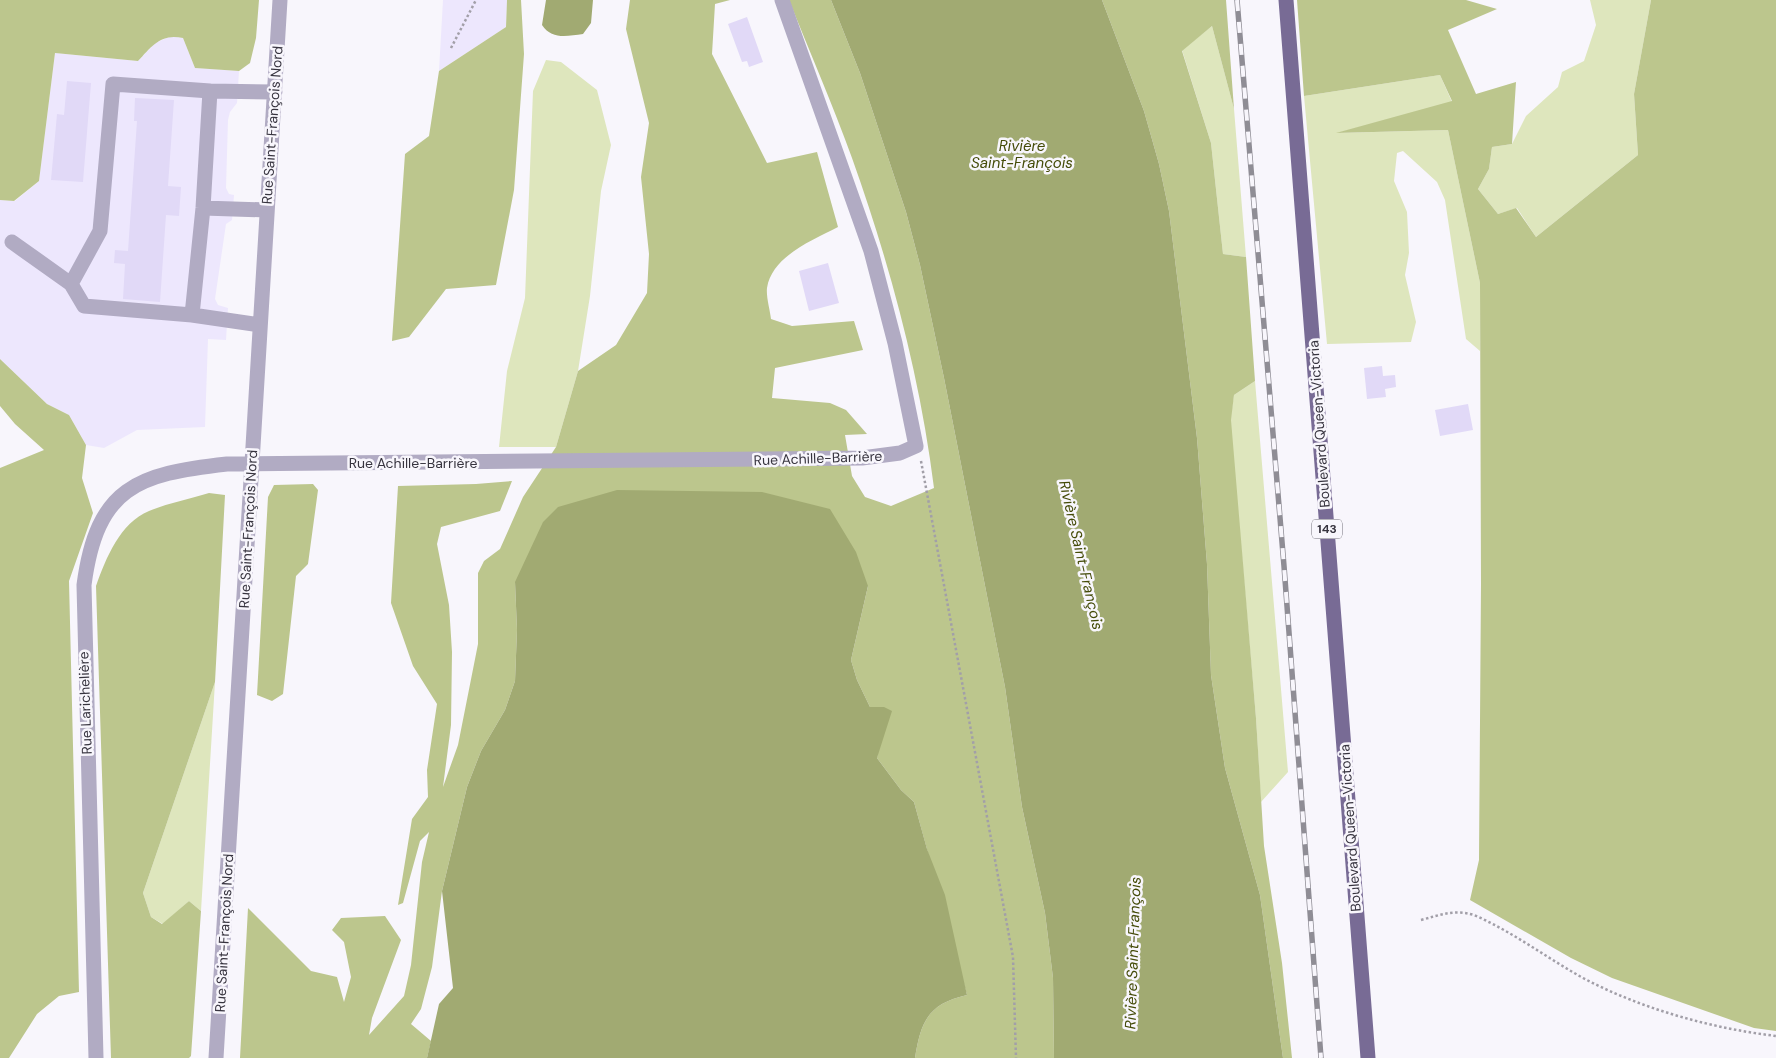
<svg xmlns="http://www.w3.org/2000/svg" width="1776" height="1058" font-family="'DM Sans',sans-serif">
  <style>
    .built { fill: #ede7fd }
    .green { fill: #dee6bd }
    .forest { fill: #bcc68d }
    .water { fill: #a1aa72 }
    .building { fill: #e1d9f7 }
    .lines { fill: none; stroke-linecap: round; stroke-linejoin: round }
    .path { stroke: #a29fa8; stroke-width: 2.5; stroke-dasharray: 2.5 2.5; stroke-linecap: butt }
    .minor { stroke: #b1abc3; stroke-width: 15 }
    .major { stroke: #786b95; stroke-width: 15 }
    .rail-casing { stroke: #8f8d95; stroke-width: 5.5 }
    .rail { stroke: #f8f6fc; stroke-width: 4; stroke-dasharray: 11; stroke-linecap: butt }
    .labels { text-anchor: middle; stroke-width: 5; stroke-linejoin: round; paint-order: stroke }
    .shield { fill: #f8f6fc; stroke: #716e78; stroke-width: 1 }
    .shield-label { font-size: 12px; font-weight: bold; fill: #37343f }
    .street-label { font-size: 14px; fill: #37343f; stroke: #f8f6fc }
    .water-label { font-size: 15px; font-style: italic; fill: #444b08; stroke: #f8f6fc }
  </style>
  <rect width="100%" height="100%" fill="#f8f6fc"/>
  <path class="built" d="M443,0H507L506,27L439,71Z
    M171,36L183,38L195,68L239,71L237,103L230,112L228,120L226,188L229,194L234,195L232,220L226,224L215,299L218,305L228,308L226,340L208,339L205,427L137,430L104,448L86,445L69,415L47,404L0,359V200L15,201L39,181L55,53L138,61L155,43Z"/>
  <path class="green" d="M1590,0H1651L1634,94L1638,155L1536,237L1517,208L1498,214L1478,189L1489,169L1492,147L1512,144L1526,116L1558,87L1562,72L1584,61L1596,25Z
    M1212,26L1234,109L1246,257L1223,254L1211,143L1182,50Z
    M546,60L561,62L597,90L611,145L601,191L590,296L578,371L556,447H499L507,371L525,298L533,91Z
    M1440,75L1452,102L1338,133L1448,130L1480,283V351L1466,339L1445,200L1437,182L1403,151L1397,153L1394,181L1407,212L1409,253L1405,275L1416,322L1411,342L1327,344L1304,96Z
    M1255,381L1288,772L1261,802L1256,718L1230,420L1234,395Z
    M215,682L201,911L189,901L163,924L151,917L143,893Z"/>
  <path class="forest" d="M0,0H259L256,38L250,63L239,71L195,68L183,38C161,33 152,46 138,61L55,53L39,181L14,201L0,200Z
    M507,0H521L524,54L514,190L496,285L446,289L409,337L392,341L405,154L429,136L439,71L506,27Z
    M630,0H730L715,4L712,54L767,163L817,152L838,227C813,240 772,256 767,288C766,297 770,310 771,319L792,326L854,321L863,350L775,368L772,398L830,403L846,410L867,434L845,435L852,476L865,497L891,506L934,488C920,375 890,265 852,158C833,105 810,53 789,0H831L860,73L906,212L920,265L944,378L1005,687L1022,807L1045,913L1053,978L1054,1058H915C921,1021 928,1004 967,995L914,802L901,790L877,758L884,707H870L857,680L851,660L868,586L515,582L517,630L515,681L505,710L481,751L467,787L442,891L432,967L421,1009L411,1024L431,1041L427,1058H240L248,908L311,971L337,977L344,1002L351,977L344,942L332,930L341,918L385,916L401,940L372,1018L369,1035L404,996L411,965L422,862L429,832L420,841L403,903L398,905L412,819L428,797L427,770L437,704L413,666L391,603L398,486L476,484L512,481L500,511L441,527L437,544L449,605L452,652L451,725L443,787L458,745L478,644V573L484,561L500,549L523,497L556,447L578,371L616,345L647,293L649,254L641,177L649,123L626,29Z
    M1102,0H1226L1234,109L1212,26L1182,51L1211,143L1223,254L1246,257L1255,381L1234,395L1231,420L1256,718L1264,846L1282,963L1292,1058H1283L1260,895L1225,768L1211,675L1207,564L1197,438L1169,211L1159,164L1144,111Z
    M1297,0H1466L1497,9L1448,30L1476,94L1516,82L1512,144L1492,147L1489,169L1478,189L1498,214L1516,208L1536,237L1638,155L1634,94L1651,0H1776V1031L1754,1028L1612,978L1571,958L1470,900L1479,860L1481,584L1480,283L1448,130L1336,133L1452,101L1440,75L1304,96Z
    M0,359L47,404L69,415L86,445L82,478L93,513L69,581L79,992L59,996L37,1014L9,1058H0V468L44,450L15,424L0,406Z
    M313,484L318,490L308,564L296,576L283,694L272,701L257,695L268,497L274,485Z
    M209,493L225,495L215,682L143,893L151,917L162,924L189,901L201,911L191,1056L189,1058H111L96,586C106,558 120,523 149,511C168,503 190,499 209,493Z"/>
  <path class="water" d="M546,0H593L591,23L583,34C567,36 552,40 542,25Z
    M831,0H1102L1144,111L1159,164L1169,211L1197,438L1207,564L1211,675L1225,768L1260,895L1283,1058H1054L1053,978L1045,913L1022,807L1005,687L944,378L920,265L906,212L860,73Z
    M617,490L762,492L830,509L856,552L868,586L851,660L857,680L870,707H884L892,711L877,758L901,790L914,802L927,849L945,895L967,995C928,1004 921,1021 915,1058H427L439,1004L453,988L442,891L467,787L481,751L505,710L515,681L517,630L515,582L543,522L558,507Z"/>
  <path class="building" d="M747,17L763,62L749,67L747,61L742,62L728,24Z
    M67,81L91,83L83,182L51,180L57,114L64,115Z
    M135,98L174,100L168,186L181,187L179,216L166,215L160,302L123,299L125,264L114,263L115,250L128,251L137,121H134Z
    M828,263L839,303L809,311L799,271Z
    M1382,366L1383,376L1395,375L1396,387L1385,389L1386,397L1367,399L1364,368Z
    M1468,404L1473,430L1440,436L1435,410Z"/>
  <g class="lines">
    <path class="path" d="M451,48L476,0
      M921,461L1013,957L1016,1058
      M1421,920C1440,915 1454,909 1474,915C1513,932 1547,958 1583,978C1642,1009 1710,1028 1776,1036"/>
    <path class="minor" d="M203,208L267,210
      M12,242L71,284
      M192,315L84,306L71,284L100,231L113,84L210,91
      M260,325L192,315L203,208L210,91L275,92
      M96,1058L84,585C97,487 137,474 227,464L862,458L900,453L916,446L895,343L871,251L782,0
      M216,1058L280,0"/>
    <path class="major" d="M1286,0L1368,1058"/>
    <g class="rail-casing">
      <path id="rail" d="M1237,0L1284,566L1321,1058"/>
    </g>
    <use href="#rail" class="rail"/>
  </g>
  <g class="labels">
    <rect class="shield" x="1312" y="519.5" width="30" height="19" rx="4"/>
    <g class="shield-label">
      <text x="1327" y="533">143</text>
    </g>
    <g class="street-label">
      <text transform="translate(272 125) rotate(-86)" y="5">Rue Saint-François Nord</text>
      <text transform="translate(1319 424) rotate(-94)" y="5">Boulevard Queen-Victoria</text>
      <text transform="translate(818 458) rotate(-2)" y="5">Rue Achille-Barrière</text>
      <text x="413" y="468">Rue Achille-Barrière</text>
      <text transform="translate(248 529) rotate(-87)" y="5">Rue Saint-François Nord</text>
      <text transform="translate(85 703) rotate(-92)" y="5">Rue Larichelière</text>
      <text transform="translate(1350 828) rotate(-94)" y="5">Boulevard Queen-Victoria</text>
      <text transform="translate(224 933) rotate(-87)" y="5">Rue Saint-François Nord</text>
    </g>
    <g class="water-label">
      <text x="1022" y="151">Rivière<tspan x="1022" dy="17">Saint-François</tspan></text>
      <text transform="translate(1081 555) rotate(77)" y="5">Rivière Saint-François</text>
      <text transform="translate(1133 953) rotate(-88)" y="5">Rivière Saint-François</text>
    </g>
  </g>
</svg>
